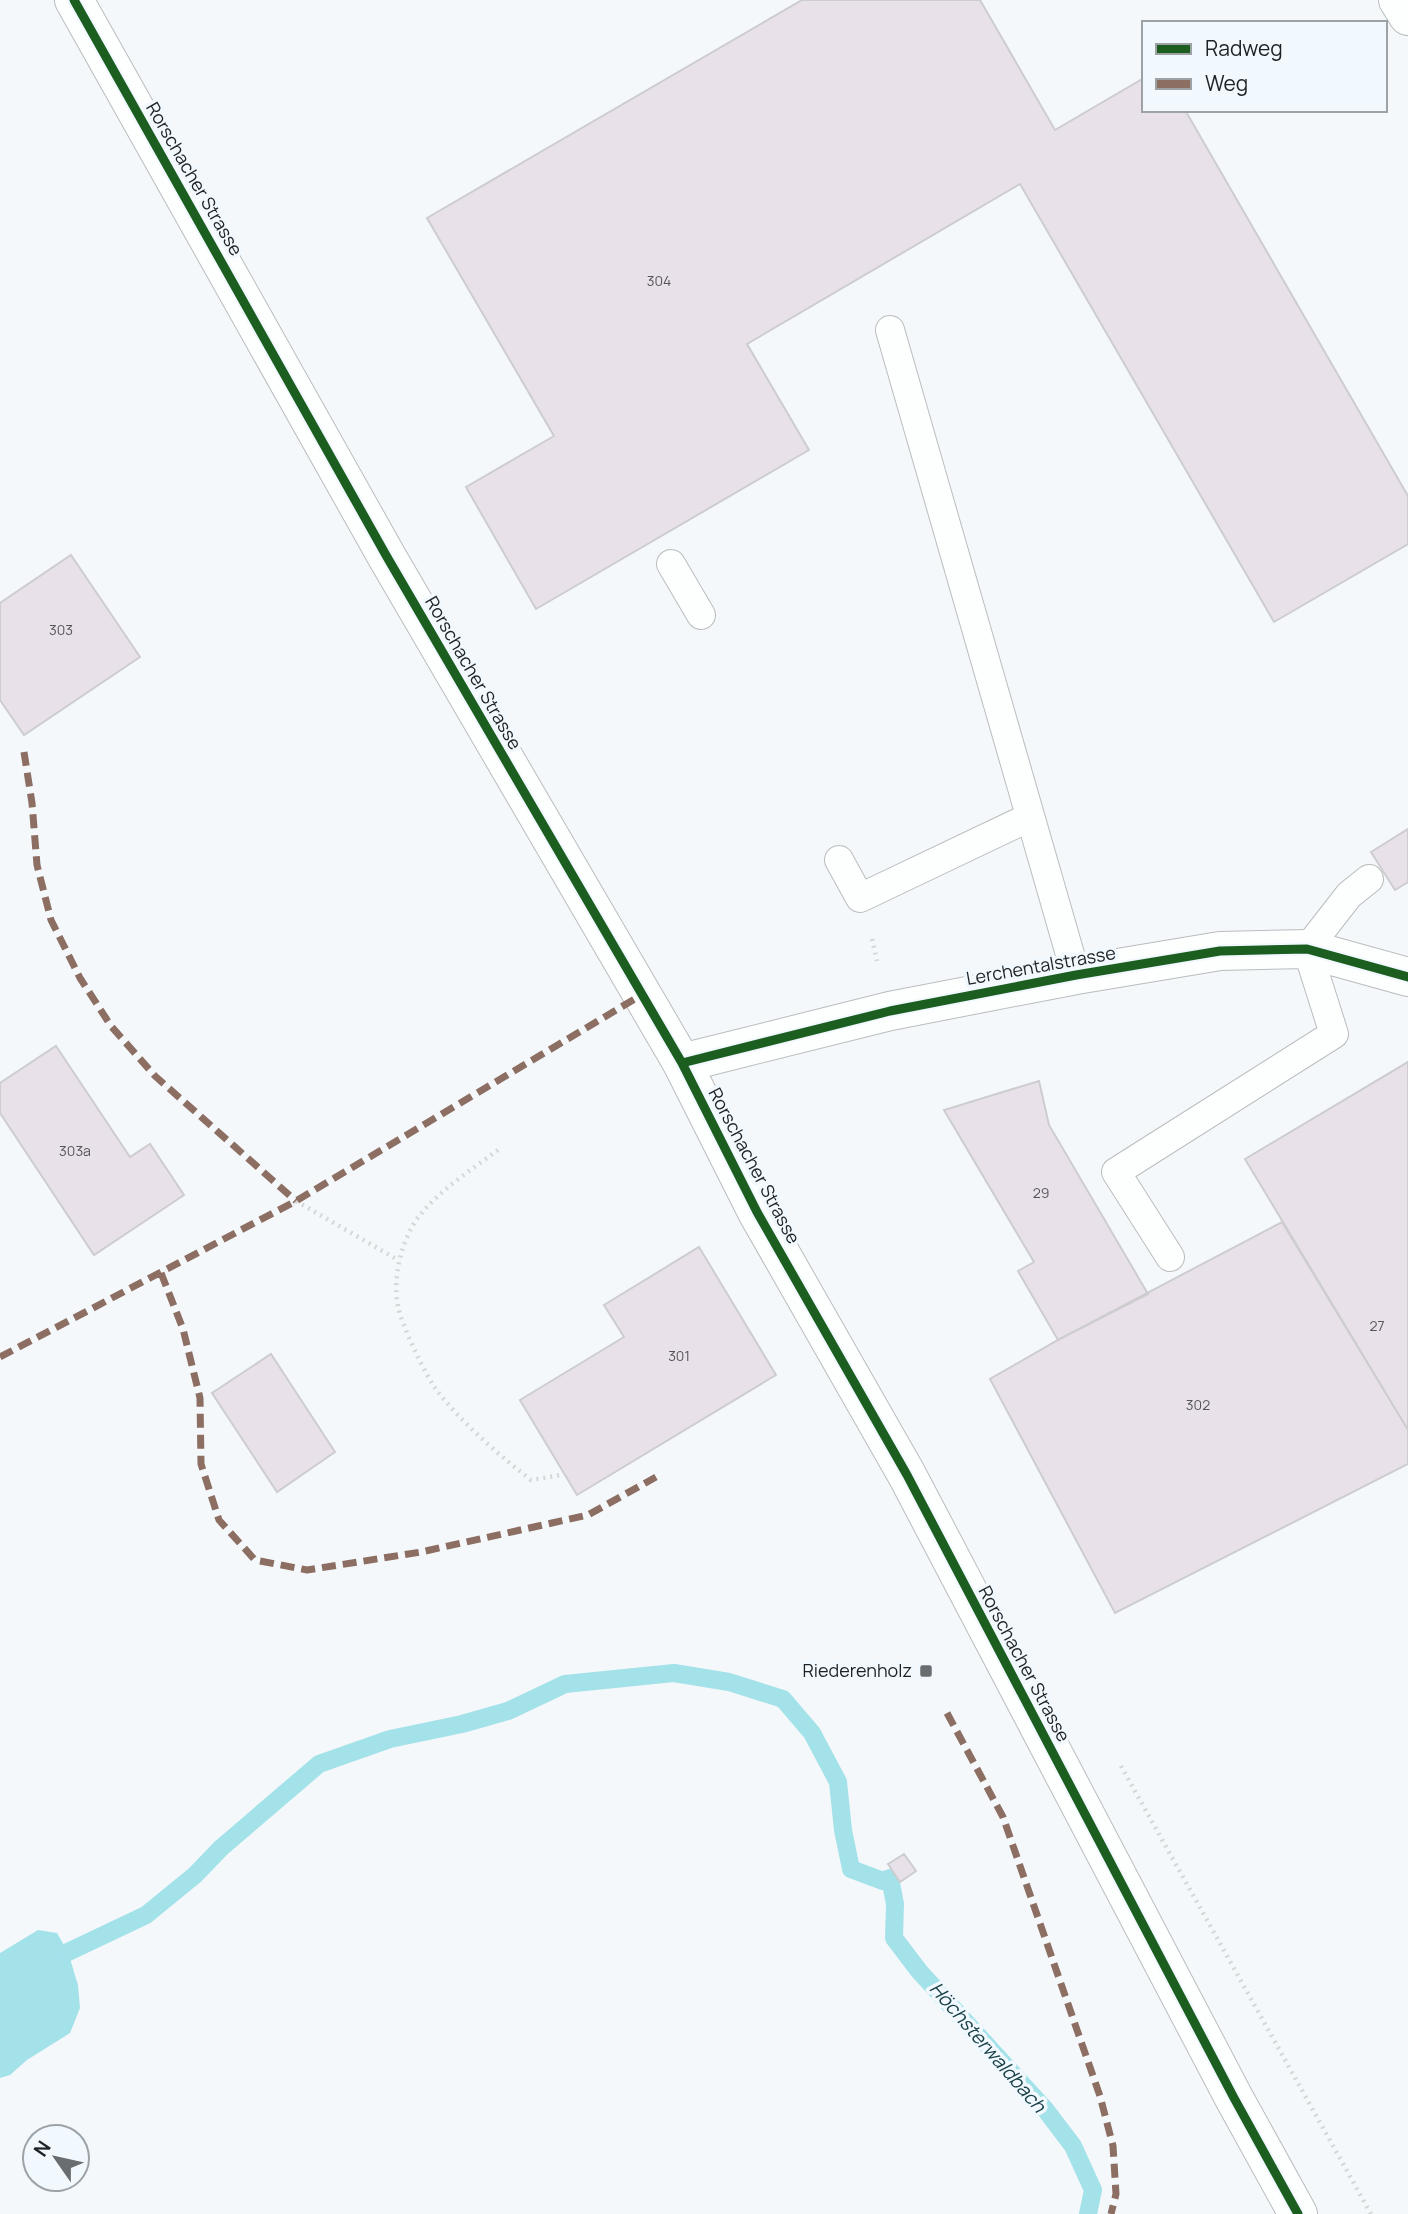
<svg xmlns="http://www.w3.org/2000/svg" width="1408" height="2214" font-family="Manrope,sans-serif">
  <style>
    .water { fill: #a4e2ea }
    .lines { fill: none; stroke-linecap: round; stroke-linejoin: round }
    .stream { stroke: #a4e2ea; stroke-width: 18 }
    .building { fill: #e9e1ea; stroke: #cdcdd0; stroke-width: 2 }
    .service-casing { stroke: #babdbe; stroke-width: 30 }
    .minor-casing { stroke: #babdbe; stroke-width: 40 }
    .primary-casing { stroke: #babdbe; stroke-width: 40 }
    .motorway-casing { stroke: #babdbe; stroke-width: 40 }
    .path { stroke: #d5d6d6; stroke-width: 4.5; stroke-dasharray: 2 5; stroke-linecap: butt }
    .service { stroke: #fdfefe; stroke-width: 28 }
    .minor { stroke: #fdfefe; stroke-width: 38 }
    .primary { stroke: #fdfefe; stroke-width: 38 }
    .motorway { stroke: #fdfefe; stroke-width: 38 }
    .quiet { stroke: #8d6e63; stroke-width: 7; stroke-dasharray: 14 7; stroke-linecap: butt }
    .cycleway-casing { stroke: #f1f8fe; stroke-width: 13 }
    .cycleway { stroke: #1b5e20; stroke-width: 9 }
    .poi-dot { fill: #6a6d6f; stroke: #f1f8fe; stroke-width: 2.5 }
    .labels { text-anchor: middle; stroke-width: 7; stroke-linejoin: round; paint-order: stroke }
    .number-label { font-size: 14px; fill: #545458 }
    .street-label { font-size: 18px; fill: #1f2224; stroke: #f1f8fe }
    .poi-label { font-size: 18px; fill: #1f2224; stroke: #f1f8fe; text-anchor: end }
    .water-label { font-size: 19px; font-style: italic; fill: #184146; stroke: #f1f8fe }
  </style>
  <rect width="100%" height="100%" fill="#f4f8fb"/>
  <path class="water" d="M38,1930L57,1933L68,1952L78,1985L80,2008L70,2033L27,2060L10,2075L0,2078V1953Z"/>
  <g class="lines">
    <path class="stream" d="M68,1952L146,1915L195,1875L221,1848L319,1764L390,1739L462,1724L508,1711L565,1684L674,1673L729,1682L783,1699L812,1733L838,1782L843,1830L851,1869L883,1881L890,1878L895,1904L894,1938L919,1971L1045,2109L1073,2146L1093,2190L1088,2214"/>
  </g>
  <path class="building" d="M802,0H980L1055,130L1144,78V110H1185L1408,496V544L1274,622L1020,184L747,344L809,450L536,609L466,487L554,436L427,218Z
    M71,555L140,657L24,735L0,700V603Z
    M1408,829V882L1395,890L1371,852Z
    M56,1046L130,1157L150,1144L184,1195L94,1255L0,1113V1083Z
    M1408,1062V1430L1245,1159Z
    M1039,1081L1049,1125L1148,1294L1058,1340L1018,1271L1034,1262L944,1110Z
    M1282,1222L1408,1430V1464L1115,1613L990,1379L1058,1340Z
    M699,1247L776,1375L577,1495L520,1400L624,1337L604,1305Z
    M271,1354L335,1452L277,1492L212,1393Z
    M904,1854L916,1871L900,1882L888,1864Z"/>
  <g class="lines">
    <g class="service-casing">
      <path id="service" d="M890,330L1076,975
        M671,564L701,615
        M839,860L860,898L1030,817
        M1170,1257L1116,1172L1334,1034L1307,949L1349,895L1369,879"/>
    </g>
    <g class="minor-casing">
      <path id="minor" d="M682,1063L890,1011L1076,975L1220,951L1307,949L1408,977"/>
    </g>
    <g class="primary-casing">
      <path id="primary" d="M74,0L387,557L682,1063L757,1212L907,1475L1234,2098L1298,2214"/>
    </g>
    <g class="motorway-casing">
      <path id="motorway" d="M1398,0L1408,16"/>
    </g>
    <path class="path" d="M872,939L877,961
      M498,1150C471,1170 441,1189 420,1215C402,1237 392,1278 398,1306C401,1324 426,1377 438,1392C464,1425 498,1454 531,1480L561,1475
      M296,1201L398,1260
      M1121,1766L1371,2214"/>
    <use href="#service" class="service"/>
    <use href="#minor" class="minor"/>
    <use href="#primary" class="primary"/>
    <use href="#motorway" class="motorway"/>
    <path class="quiet" d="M24,752L32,803L37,865L51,920L80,978L111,1026L155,1076L296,1201
      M161,1273L183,1329L200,1398L201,1464L219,1520L255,1560L307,1570L421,1552L588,1515L656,1477
      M0,1357L296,1201L643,994
      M947,1713L1003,1817L1100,2096L1113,2146L1116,2194L1111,2214"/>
    <g class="cycleway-casing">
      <path id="cycleway" d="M74,0L387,557L682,1063L757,1212L907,1475L1234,2098L1298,2214
        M682,1063L890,1011L1076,975L1220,951L1307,949L1408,977"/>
    </g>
    <use href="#cycleway" class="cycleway"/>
  </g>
  <rect class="poi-dot" x="919" y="1664" width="14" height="14" rx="3.5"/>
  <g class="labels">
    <g class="number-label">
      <text x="659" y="286">304</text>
      <text x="61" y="635">303</text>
      <text x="75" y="1156">303a</text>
      <text x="1041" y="1198">29</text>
      <text x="1377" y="1331">27</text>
      <text x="679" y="1361">301</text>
      <text x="1198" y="1410">302</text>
    </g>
    <g class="street-label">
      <text transform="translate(194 179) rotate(60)" y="6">Rorschacher Strasse</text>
      <text transform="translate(473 673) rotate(60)" y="6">Rorschacher Strasse</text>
      <text transform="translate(1041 966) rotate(-10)" y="6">Lerchentalstrasse</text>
      <text transform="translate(754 1166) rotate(62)" y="6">Rorschacher Strasse</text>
      <text transform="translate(1024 1664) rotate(62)" y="6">Rorschacher Strasse</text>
    </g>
    <g class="poi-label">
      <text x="912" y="1677">Riederenholz</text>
    </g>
    <g class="water-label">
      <text transform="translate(988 2047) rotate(49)" y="7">Höchsterwaldbach</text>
    </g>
  </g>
  <rect x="1142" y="21" width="245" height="91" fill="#f1f8fe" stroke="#9da2a7" stroke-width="2"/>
  <rect x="1156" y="44" width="35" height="10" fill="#1b5e20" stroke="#9da2a7" stroke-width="2"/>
  <text x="1205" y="56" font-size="21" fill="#1f2224">Radweg</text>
  <rect x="1156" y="79" width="35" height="10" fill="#8d6e63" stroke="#9da2a7" stroke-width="2"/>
  <text x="1205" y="91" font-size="21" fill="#1f2224">Weg</text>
  <g transform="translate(56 2158) rotate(304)"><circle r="33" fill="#f1f8fe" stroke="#9da2a7" stroke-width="2"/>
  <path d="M0-5L12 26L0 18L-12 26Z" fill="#6a6d6f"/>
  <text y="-10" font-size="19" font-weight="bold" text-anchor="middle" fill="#1f2224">N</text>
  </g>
</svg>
